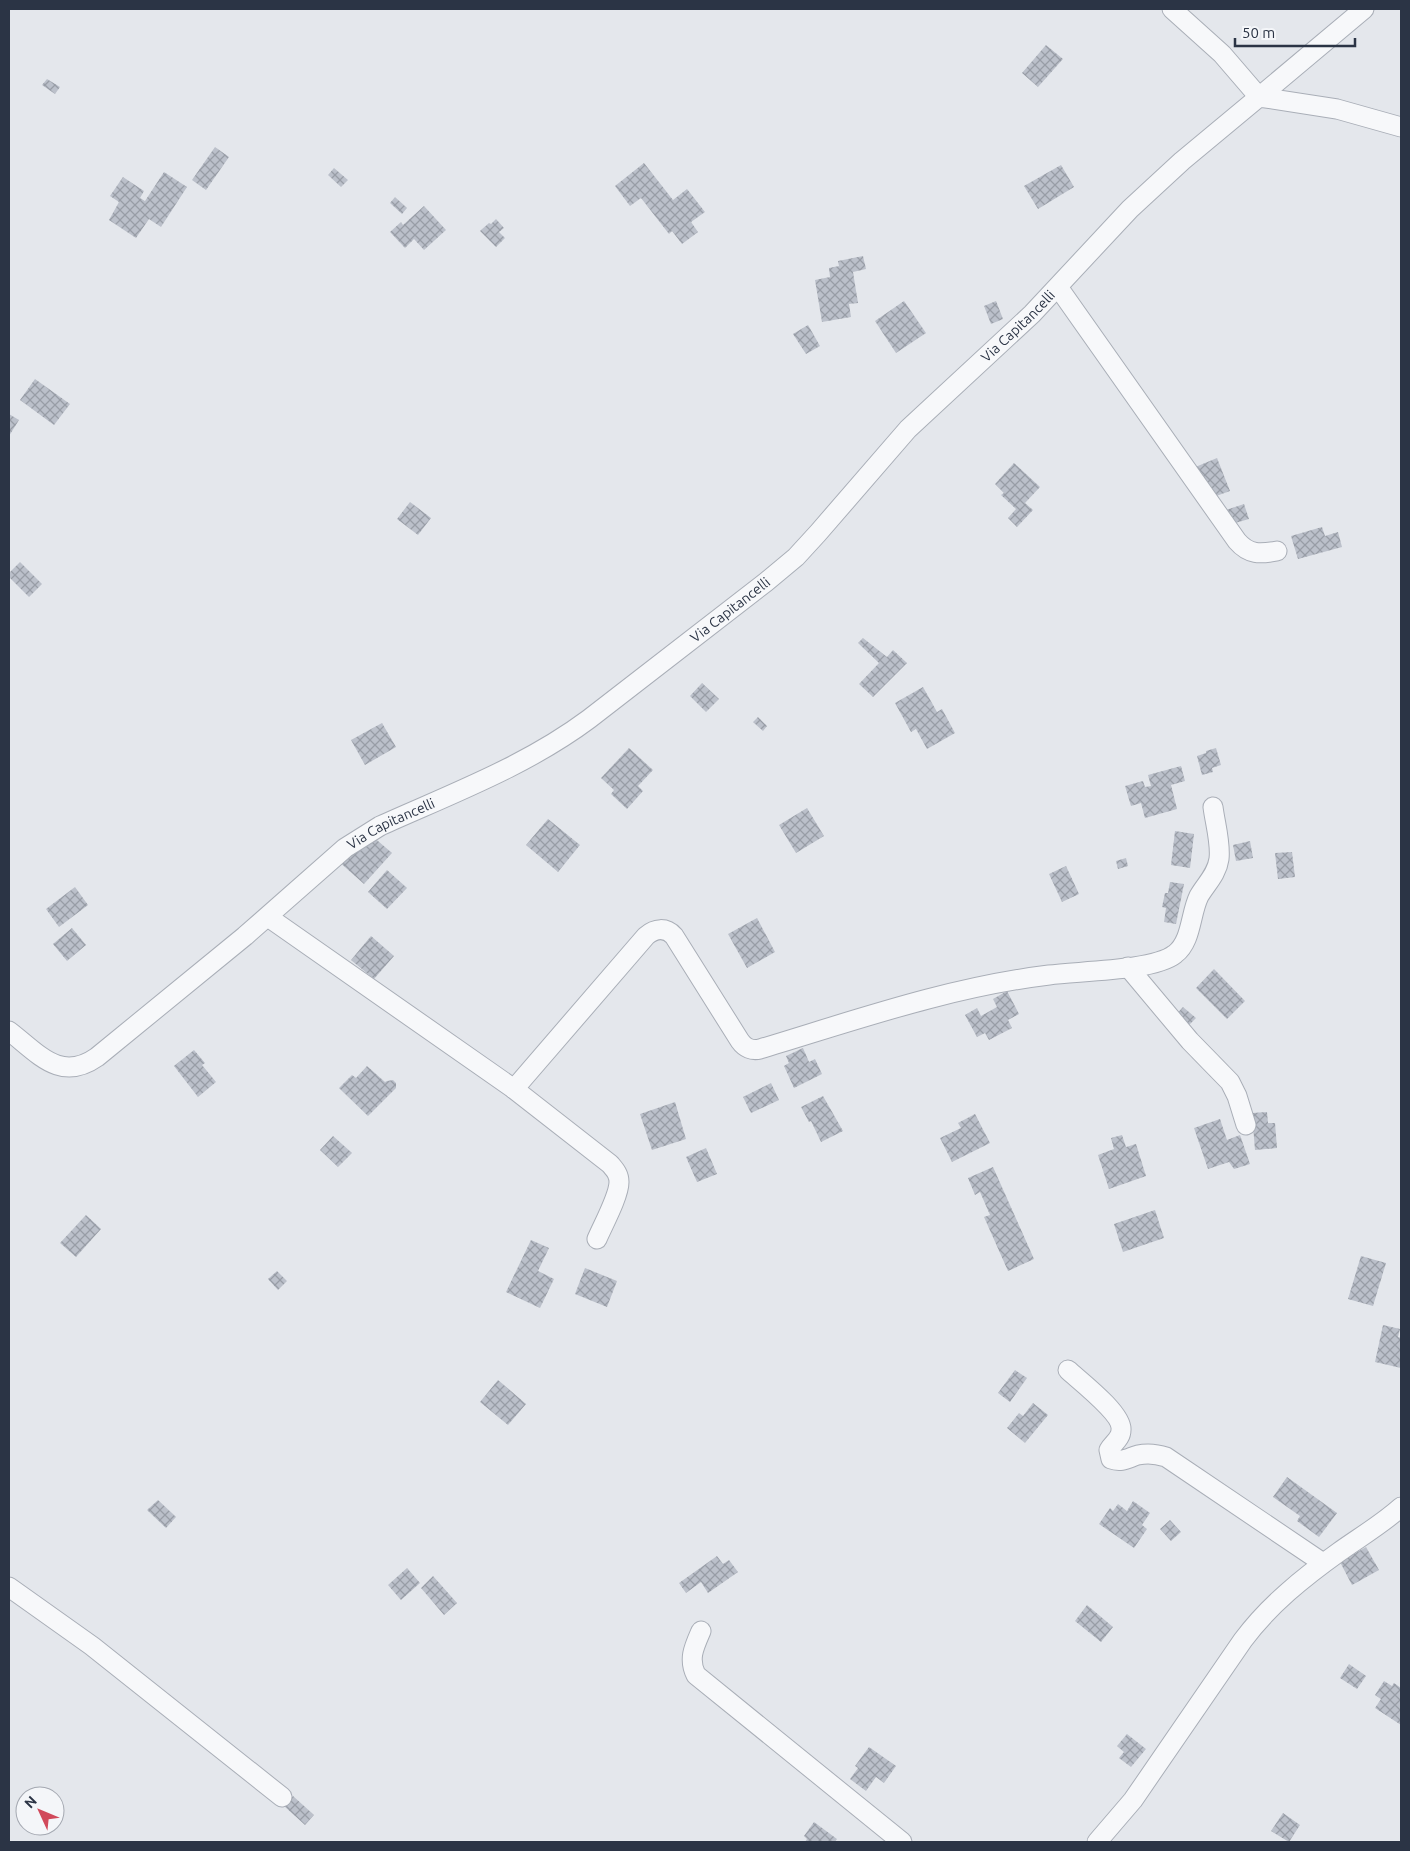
<svg xmlns="http://www.w3.org/2000/svg" width="1410" height="1851" font-family="Ubuntu,sans-serif">
  <style>
    .building { fill: url(#building-cross-hatch) }
    .lines { fill: none; stroke-linecap: round; stroke-linejoin: round }
    .minor-casing { stroke: #a9aeb7; stroke-width: 21 }
    .minor { stroke: #f7f8fa; stroke-width: 19 }
    .labels { text-anchor: middle; stroke-width: 4; stroke-linejoin: round; paint-order: stroke }
    .street-label { font-size: 14px; fill: #2b3445; stroke: #f4f6f9 }
  </style>
  <defs>
    <pattern id="building-cross-hatch" width="8" height="8" patternUnits="userSpaceOnUse" patternTransform="scale(1.25)"><rect width="8" height="8" fill="#bbc0ca"/><path d="M0 0l8 8M0 8l8-8" fill="none" stroke="#989da6"/></pattern>
  </defs>
  <rect width="100%" height="100%" fill="#e4e7ec"/>
  <path class="building" d="M1046,45L1063,59L1038,87L1022,73Z
    M47,79L60,87L55,94L42,85Z
    M215,147L229,157L206,190L192,180Z
    M644,163L673,200L687,189L705,212L691,222L698,232L682,244L672,231L669,234L641,198L630,206L615,186Z
    M1061,165L1074,187L1038,209L1024,186Z
    M334,168L348,180L341,187L328,175Z
    M164,172L187,187L161,227L149,219L136,238L109,220L119,202L110,196L123,177L144,191L140,198L145,201Z
    M395,197L407,208L402,214L390,203Z
    M424,206L446,230L424,250L414,239L405,248L390,232L401,222L403,225Z
    M496,219L504,228L499,232L505,238L496,247L480,231L489,223L491,224Z
    M863,256L866,269L853,272L858,303L849,304L851,317L822,322L815,280L830,277L829,268L839,266L838,261Z
    M904,301L926,333L896,353L875,321Z
    M996,301L1003,319L991,324L984,306Z
    M808,325L820,346L806,354L793,334Z
    M35,379L70,404L54,425L20,400Z
    M9,414L19,420L9,436Z
    M1217,458L1230,491L1208,499L1193,468Z
    M1014,463L1040,487L1025,503L1033,510L1017,527L1008,518L1016,509L1001,495L1004,493L995,484Z
    M410,502L431,518L418,535L397,519Z
    M1244,504L1249,519L1228,525L1223,511Z
    M1322,527L1325,536L1338,532L1342,547L1298,559L1291,536Z
    M20,562L42,584L29,597L9,577V573Z
    M863,638L887,657L893,650L907,663L873,697L859,684L879,663L858,643Z
    M702,683L719,699L706,712L690,696Z
    M923,687L937,712L942,709L955,733L927,749L916,729L911,732L895,703Z
    M758,717L767,726L763,731L753,722Z
    M382,723L396,747L365,765L351,740Z
    M629,748L653,770L638,786L643,791L627,809L611,794L614,790L601,778Z
    M1216,748L1221,765L1212,768L1213,772L1202,775L1197,756L1206,753V751Z
    M1181,766L1185,781L1171,785L1177,809L1145,818L1141,803L1131,806L1125,786L1143,781L1145,787L1151,786L1148,775Z
    M807,808L824,836L796,853L779,825Z
    M548,819L580,845L558,872L526,845Z
    M1175,831L1194,834L1190,868L1171,865Z
    M371,835L392,853L364,884L337,860Z
    M1250,841L1253,858L1236,861L1233,845Z
    M1292,852L1295,877L1278,879L1275,853Z
    M1126,858L1128,866L1118,869L1116,861Z
    M1066,866L1079,894L1062,902L1049,874Z
    M387,870L407,888L387,909L368,892Z
    M1170,882L1184,884L1176,924L1164,922L1166,908L1162,907L1165,893H1168Z
    M75,887L88,905L59,927L46,909Z
    M757,918L775,952L747,968L728,934Z
    M72,928L86,945L67,961L53,944Z
    M371,936L394,956L374,979L351,960Z
    M1214,969L1245,1001L1227,1019L1196,988Z
    M1007,991L1019,1014L1008,1020L1012,1028L989,1040L985,1033L977,1037L965,1015L977,1008L981,1016L997,1007L993,999Z
    M1183,1007L1196,1018L1186,1028L1174,1017Z
    M803,1048L809,1062L815,1059L822,1074L794,1088L784,1066L789,1063L786,1056Z
    M194,1050L205,1063L202,1065L216,1082L198,1097L174,1066Z
    M367,1066L385,1082L387,1081L393,1080L396,1083V1088L368,1116L339,1088L352,1075L356,1078Z
    M771,1083L779,1100L751,1113L743,1097Z
    M823,1096L843,1131L821,1142L811,1121L809,1122L801,1107Z
    M675,1102L686,1139L652,1150L640,1114Z
    M1267,1112L1268,1123H1275L1277,1148L1255,1150L1252,1113Z
    M975,1114L990,1143L952,1162L940,1138L961,1128L958,1123Z
    M1220,1119L1227,1140L1240,1135L1250,1164L1234,1169L1229,1162L1208,1169L1194,1128Z
    M1122,1135L1126,1147L1136,1144L1146,1176L1109,1189L1098,1155L1114,1149L1111,1138Z
    M333,1136L352,1153L338,1167L320,1150Z
    M706,1148L717,1174L697,1182L686,1157Z
    M993,1167L1034,1259L1008,1271L984,1217L990,1215L980,1192L975,1195L968,1178Z
    M1155,1210L1164,1238L1123,1252L1114,1224Z
    M86,1215L101,1229L76,1257L60,1243Z
    M531,1240L549,1248L538,1271L554,1279L540,1308L506,1292Z
    M1361,1256L1386,1263L1373,1306L1348,1299Z
    M585,1268L617,1281L607,1307L575,1294Z
    M277,1271L287,1281L278,1290L268,1279Z
    M1383,1325L1400,1329L1398,1337L1401,1338V1368L1375,1362Z
    M1015,1370L1027,1378L1010,1402L998,1393Z
    M498,1380L526,1404L508,1425L480,1402Z
    M1033,1403L1048,1415L1025,1443L1007,1428L1019,1413L1023,1416Z
    M1287,1477L1337,1513L1319,1537L1297,1521L1300,1516L1273,1497Z
    M158,1500L176,1517L166,1528L147,1510Z
    M1133,1501L1150,1513L1142,1525L1147,1529L1134,1548L1099,1524L1110,1508L1113,1511L1118,1504L1127,1511Z
    M1170,1520L1181,1532L1171,1541L1160,1529Z
    M1366,1547L1379,1570L1352,1585L1340,1562Z
    M717,1556L723,1564L729,1560L738,1572L708,1593L701,1582L686,1593L679,1583Z
    M407,1568L420,1583L401,1600L388,1585Z
    M433,1576L457,1603L444,1615L421,1588Z
    M1087,1605L1113,1627L1101,1642L1075,1621Z
    M1349,1664L1366,1676L1357,1689L1340,1678Z
    M1384,1681L1392,1686L1394,1683L1401,1688V1725L1375,1708L1381,1699L1375,1695Z
    M1127,1734L1146,1749L1131,1767L1119,1758L1124,1752L1117,1746Z
    M869,1747L896,1766L884,1783L876,1777L866,1791L850,1779L858,1768L855,1766Z
    M293,1796L314,1815L305,1825L284,1806Z
    M1283,1813L1300,1825L1289,1842L1271,1831Z
    M814,1822L837,1839L835,1842H805L807,1839L804,1836Z"/>
  <g class="lines">
    <g class="minor-casing">
      <g id="minor">
        <path d="M1172,9L1222,54L1259,97L1364,9"/>
        <path d="M1058,287L1237,541C1249,555 1260,554 1277,551"/>
        <path d="M268,917L514,1089L610,1164C615,1170 619,1174 619,1182C619,1196 603,1225 597,1239"/>
        <path d="M1128,967L1190,1041L1230,1082L1237,1096L1246,1125"/>
        <path id="s1" d="M9,1031C38,1053 60,1083 97,1057L245,936L345,848L380,826C451,794 526,766 589,719L766,582L796,557L818,533L908,429L1032,314L1130,209L1182,161L1259,97L1337,109L1401,127"/>
        <path d="M514,1089L646,936C655,928 666,927 674,936L740,1041C745,1048 752,1051 760,1049C856,1020 950,987 1049,975C1079,971 1154,971 1175,954C1192,941 1190,914 1199,896C1206,884 1217,874 1219,859C1221,843 1215,823 1213,807"/>
        <path d="M1068,1370C1080,1381 1123,1414 1121,1430C1121,1439 1113,1443 1109,1450L1111,1459C1122,1463 1128,1458 1138,1455C1147,1453 1157,1454 1166,1457L1323,1563"/>
        <path d="M9,1587L92,1646L282,1797"/>
        <path d="M701,1631C694,1647 688,1659 696,1675L902,1842"/>
        <path d="M1097,1842L1133,1800L1243,1640C1269,1605 1304,1577 1339,1552C1360,1537 1382,1524 1401,1507"/>
      </g>
    </g>
    <use href="#minor" class="minor"/>
  </g>
  <g class="labels">
    <g class="street-label">
      <text dy="5" stroke="none"><textPath href="#s1" startOffset="1286">Via Capitancelli</textPath></text>
      <text dy="5" stroke="none"><textPath href="#s1" startOffset="881">Via Capitancelli</textPath></text>
      <text dy="5" stroke="none"><textPath href="#s1" startOffset="478">Via Capitancelli</textPath></text>
    </g>
  </g>
  <rect width="1410" height="1851" fill="none" stroke="#2b3445" stroke-width="20"/>
  <g transform="translate(40 1811) rotate(314)"><circle r="24" fill="#f4f6f9" stroke="#a4a8b1"/>
  <path d="M0-4L9 19L0 12L-9 19Z" fill="#d1495b"/>
  <text y="-8" font-size="14" font-weight="bold" text-anchor="middle" fill="#2b3445">N</text>
  </g>
  <path d="M1235 38v8h120v-8" fill="none" stroke="#2b3445" stroke-width="2.5"/>
  <text x="1242" y="38" font-size="15" fill="#2b3445" stroke="#f4f6f9" stroke-width="4" paint-order="stroke">50 m</text>
</svg>
